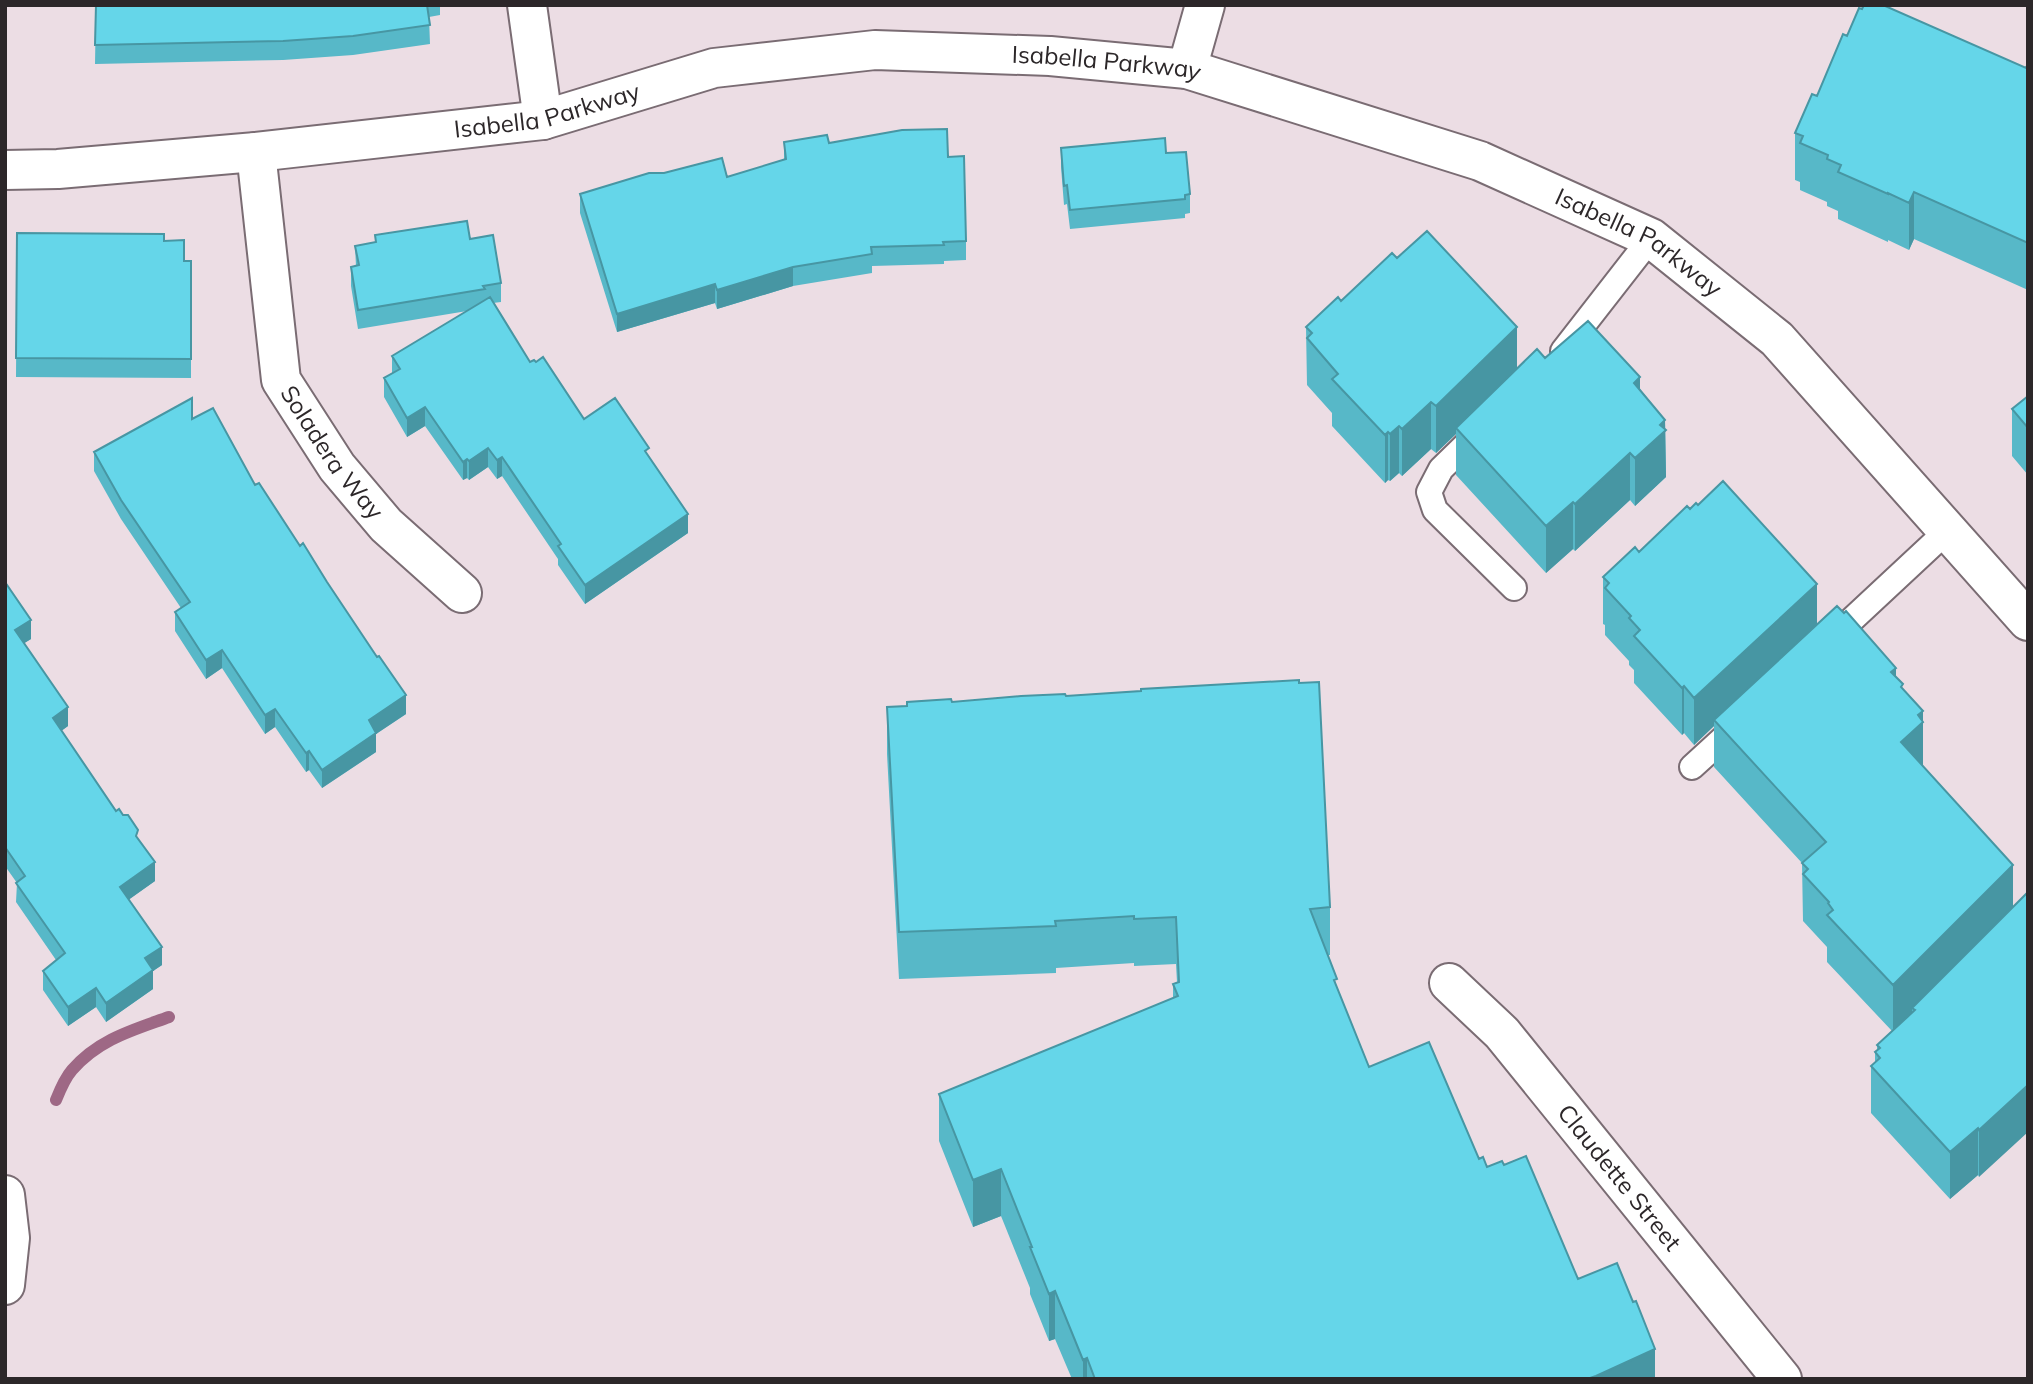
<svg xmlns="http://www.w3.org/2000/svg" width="2033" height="1384" font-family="Mulish,sans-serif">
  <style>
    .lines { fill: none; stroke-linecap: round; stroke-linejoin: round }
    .stream { stroke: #9e6885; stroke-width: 12 }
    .lane-casing { stroke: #7a6c73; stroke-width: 28 }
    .street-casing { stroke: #7a6c73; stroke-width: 42 }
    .secondary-casing { stroke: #7a6c73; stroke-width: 42 }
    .lane { stroke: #fff; stroke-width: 24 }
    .street { stroke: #fff; stroke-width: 38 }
    .secondary { stroke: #fff; stroke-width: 38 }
    .wall { fill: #57b8c8 }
    .shaded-wall { fill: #4796a3 }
    .building { fill: #65d6e9; stroke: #4796a3; stroke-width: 2 }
    .labels { text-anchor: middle; stroke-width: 5; stroke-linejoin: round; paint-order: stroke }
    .street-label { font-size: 24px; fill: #2c2729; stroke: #ecdde4 }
  </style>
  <rect width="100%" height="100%" fill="#ecdde4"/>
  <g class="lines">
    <path class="stream" d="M56,1100C60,1090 65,1078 72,1070C99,1039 133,1030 169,1017"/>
    <g class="lane-casing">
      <path id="lane" d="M1563,351L1651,238
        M1479,432L1441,469L1429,492L1435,510L1514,588
        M1830,640L1947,531
        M1692,767L1739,724"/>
    </g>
    <g class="street-casing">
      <g id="street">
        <path d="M527,5L543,120"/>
        <path d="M1187,69L1205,5"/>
        <path id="s1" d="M256,152L281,380L337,467L386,525L462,593"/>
        <path id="s2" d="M1449,983L1502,1033L1782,1379"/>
        <path d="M5,1195L10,1238L5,1285"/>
      </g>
    </g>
    <g class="secondary-casing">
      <g id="secondary">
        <path id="s3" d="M5,170L58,169L256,152L543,120L714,68L875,50L1050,56L1187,69L1480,161L1651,238L1777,339L2028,621"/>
      </g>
    </g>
    <use href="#lane" class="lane"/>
    <use href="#street" class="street"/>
    <use href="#secondary" class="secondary"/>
  </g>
  <path class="wall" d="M96,5H440V15L429,17L430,44L353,55L283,60L95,64Z
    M1847,36L2026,68L2028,63V290L1914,239L1909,250L1888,240V242L1838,219V211L1827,206V202L1800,190V182L1795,180V133L1817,96Z
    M784,142L829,143L948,157L966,241V260L944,261V264L872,266V273L793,286L717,309L715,303L617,332L580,213V194L727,177L784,160Z
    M1061,148L1166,153L1190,194V213L1185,214V218L1070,229L1067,204L1064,205L1061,167Z
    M17,233L164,241L184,261H191V378L16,377Z
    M375,235L470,239L501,283V302L493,303L530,362L584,419L649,456L688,533L585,604L558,565V559L502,476L497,479L488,467L469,480L467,478L463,480L425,426L407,437L384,397V378L392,374V356L467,311L358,329L351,286V267L356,266L355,246L375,242Z
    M1341,301L1517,369L1545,358L1640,389L1665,420L1666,477L1635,506L1630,500L1575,551L1573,549L1546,573L1456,475V434L1436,453L1431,449L1402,476L1399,473L1390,481L1388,480L1385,483L1332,426V413L1307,385L1306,327Z
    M2028,396V475L2012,456V409Z
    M192,419L255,485L406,714L376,734V752L322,788L309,770L306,772L275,727L265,734L222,668L206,679L175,631V612L181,608L121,519L94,471V452Z
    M1639,552L1817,624L1896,678L1923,721V766L2013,865L1979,1177L1978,1175L1950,1199L1871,1113V1066L1875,1062V1052L1877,1051V1045L1892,1031L1827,962V947L1803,921L1802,863L1714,767V726L1694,745L1684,733L1682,735L1634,683V670L1629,665V661L1605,635V625L1603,624V577Z
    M5,582L31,639L24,643L68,726L61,731L116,811L138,838L155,881L129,899L162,965L153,971V989L106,1022L96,1007L68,1026L43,990V971L56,960L16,902L17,883L5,866Z
    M1066,696L1330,907V955H1328L1337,988L1369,1067L1487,1167L1578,1279L1655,1379H1072L1055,1339L1049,1341L1030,1294V1288L1001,1216L973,1227L939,1141V1094L1173,998V984L1177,982L1176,964L1134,966V963L1056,968V973L899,979L887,754V707L952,702Z"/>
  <path class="shaded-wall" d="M1914,192V239L1909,250V203Z
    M793,267V286L717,309V290Z
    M715,284V303L617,332V314Z
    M1517,327V374L1456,428V434L1436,453V406Z
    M1640,377V424L1634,383Z
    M1431,402V449L1402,476V429Z
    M425,407V426L407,437V418Z
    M1665,420L1666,477L1635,506V458L1660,425Z
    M1399,426V473L1390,481V434Z
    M1388,432V480L1385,483V435Z
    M488,448V467L469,480V461Z
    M1630,453V500L1575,551V504Z
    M502,457V476L497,479V460Z
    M467,459V478L463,480V462Z
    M1573,502V549L1546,573V526Z
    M688,514V533L585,604V585Z
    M1817,584V631L1714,720V726L1694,745V698Z
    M31,620V639L15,649V630Z
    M222,650V668L206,679V660Z
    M1896,668V715L1891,672Z
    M1684,686V733L1682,735V688Z
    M406,695V714L376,734V752L322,788V770L369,720Z
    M68,707V726L53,737V718Z
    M275,709V727L265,734V715Z
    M1923,711V769L1901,742L1918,715Z
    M309,751V770L306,772V753Z
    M155,862V881L120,906V887Z
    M2013,865V912L1912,1008V1013L1893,1032V985Z
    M162,947V965L153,971V989L106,1022V1003L145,958Z
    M96,988V1007L68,1026V1007Z
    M2028,1085V1132L1979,1177V1130Z
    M1978,1128V1175L1950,1199V1152Z
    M1001,1169V1216L973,1227V1180Z
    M1055,1291V1339L1049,1341V1294Z
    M1655,1349V1379H1587Z
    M1087,1358V1379H1083V1360Z"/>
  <path class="building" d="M96,5H427L430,25L353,36L283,41L95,45Z
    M1864,5H1883L2026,68L2028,63V243L1914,192L1909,203L1888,193V194L1838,172L1841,165L1827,159L1828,155L1800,143L1803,136L1795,133L1812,94L1817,96L1843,34L1847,36L1859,8L1862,9Z
    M947,129L948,157L964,156L966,241L943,242L944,245L871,247L872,254L793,267L717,290L715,284L617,314L580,194L649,173H664L722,158L727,177L786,159L784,142L827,135L829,143L902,130Z
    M1165,138L1166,153L1186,152L1190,194L1185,195V199L1070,210L1067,185L1064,186L1061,148Z
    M467,221L470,239L493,235L501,283L483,286L485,289L358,310L351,267L359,265L355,246L376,242L375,235Z
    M1427,231L1517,327L1436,406L1431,402L1402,429L1399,426L1390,434L1388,432L1385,435L1332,379L1338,374L1307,338L1312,333L1306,327L1338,297L1341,301L1392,253L1397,258Z
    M17,233L164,234V241L184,240V261H191V359L16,358Z
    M490,297L530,362L534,360L536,362L543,357L584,419L615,398L649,448L645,451L688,514L585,585L558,546L561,544L502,457L497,460L488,448L469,461L467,459L463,462L425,407L407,418L384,378L400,369L392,356Z
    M1588,321L1640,377L1634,383L1665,420L1660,425L1666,430L1635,458L1630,453L1575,504L1573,502L1546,526L1456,428L1537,349L1545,358Z
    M2028,396V428L2012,409Z
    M192,398V419L213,408L255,485L259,483L300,546L303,543L327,582L377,657L379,656L406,695L369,720L376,733L322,770L309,751L306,753L275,709L265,715L222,650L206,660L175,612L190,602L121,500L94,452Z
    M1723,481L1817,584L1694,698L1684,686L1682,688L1634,636L1640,630L1629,618L1631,616L1605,588L1609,583L1603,577L1635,547L1639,552L1687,506L1690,509L1696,503L1698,505Z
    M5,582L31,620L15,630L68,707L53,718L116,811L119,809L123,815H128L138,830L136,836L155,862L120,887L162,947L145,958L153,970L106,1003L96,988L68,1007L43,971L65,953L16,883L25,876L5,847Z
    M1837,606L1844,613L1846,611L1896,668L1891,672L1903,684L1901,687L1923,711L1918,715L1923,722L1901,742L2013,865L1893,985L1827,915L1833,910L1828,903L1829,902L1803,874L1808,869L1802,863L1826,842L1714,720Z
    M1299,680V683L1319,682L1330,907L1310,909L1337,979L1334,980L1369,1067L1429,1042L1479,1159L1483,1157L1487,1167L1502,1161L1504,1165L1526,1156L1578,1279L1617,1263L1633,1302L1636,1301L1655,1349L1596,1376L1587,1379H1095L1087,1358L1083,1360L1055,1291L1049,1294L1030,1247H1032L1001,1169L973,1180L939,1094L1178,996L1173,984L1179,982L1176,917L1134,919V916L1055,921L1056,926L899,932L887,707L907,706V702L951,699L952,702L1021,696L1065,694L1066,696L1141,691V689Z
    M2028,892V1085L1979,1130L1978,1128L1950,1152L1871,1066L1880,1058L1875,1052L1880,1048L1877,1045L1915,1010L1912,1008Z"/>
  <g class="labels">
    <g class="street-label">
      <text dy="8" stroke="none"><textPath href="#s3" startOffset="1113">Isabella Parkway</textPath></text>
      <text dy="8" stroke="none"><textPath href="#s3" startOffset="546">Isabella Parkway</textPath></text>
      <text dy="8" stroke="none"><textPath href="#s3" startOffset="1680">Isabella Parkway</textPath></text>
      <text dy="8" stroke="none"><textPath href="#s1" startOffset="318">Soladera Way</textPath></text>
      <text dy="8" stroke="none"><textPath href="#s2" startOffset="259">Claudette Street</textPath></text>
    </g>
  </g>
  <rect width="2033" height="1384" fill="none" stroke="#2c2729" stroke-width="14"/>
</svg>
